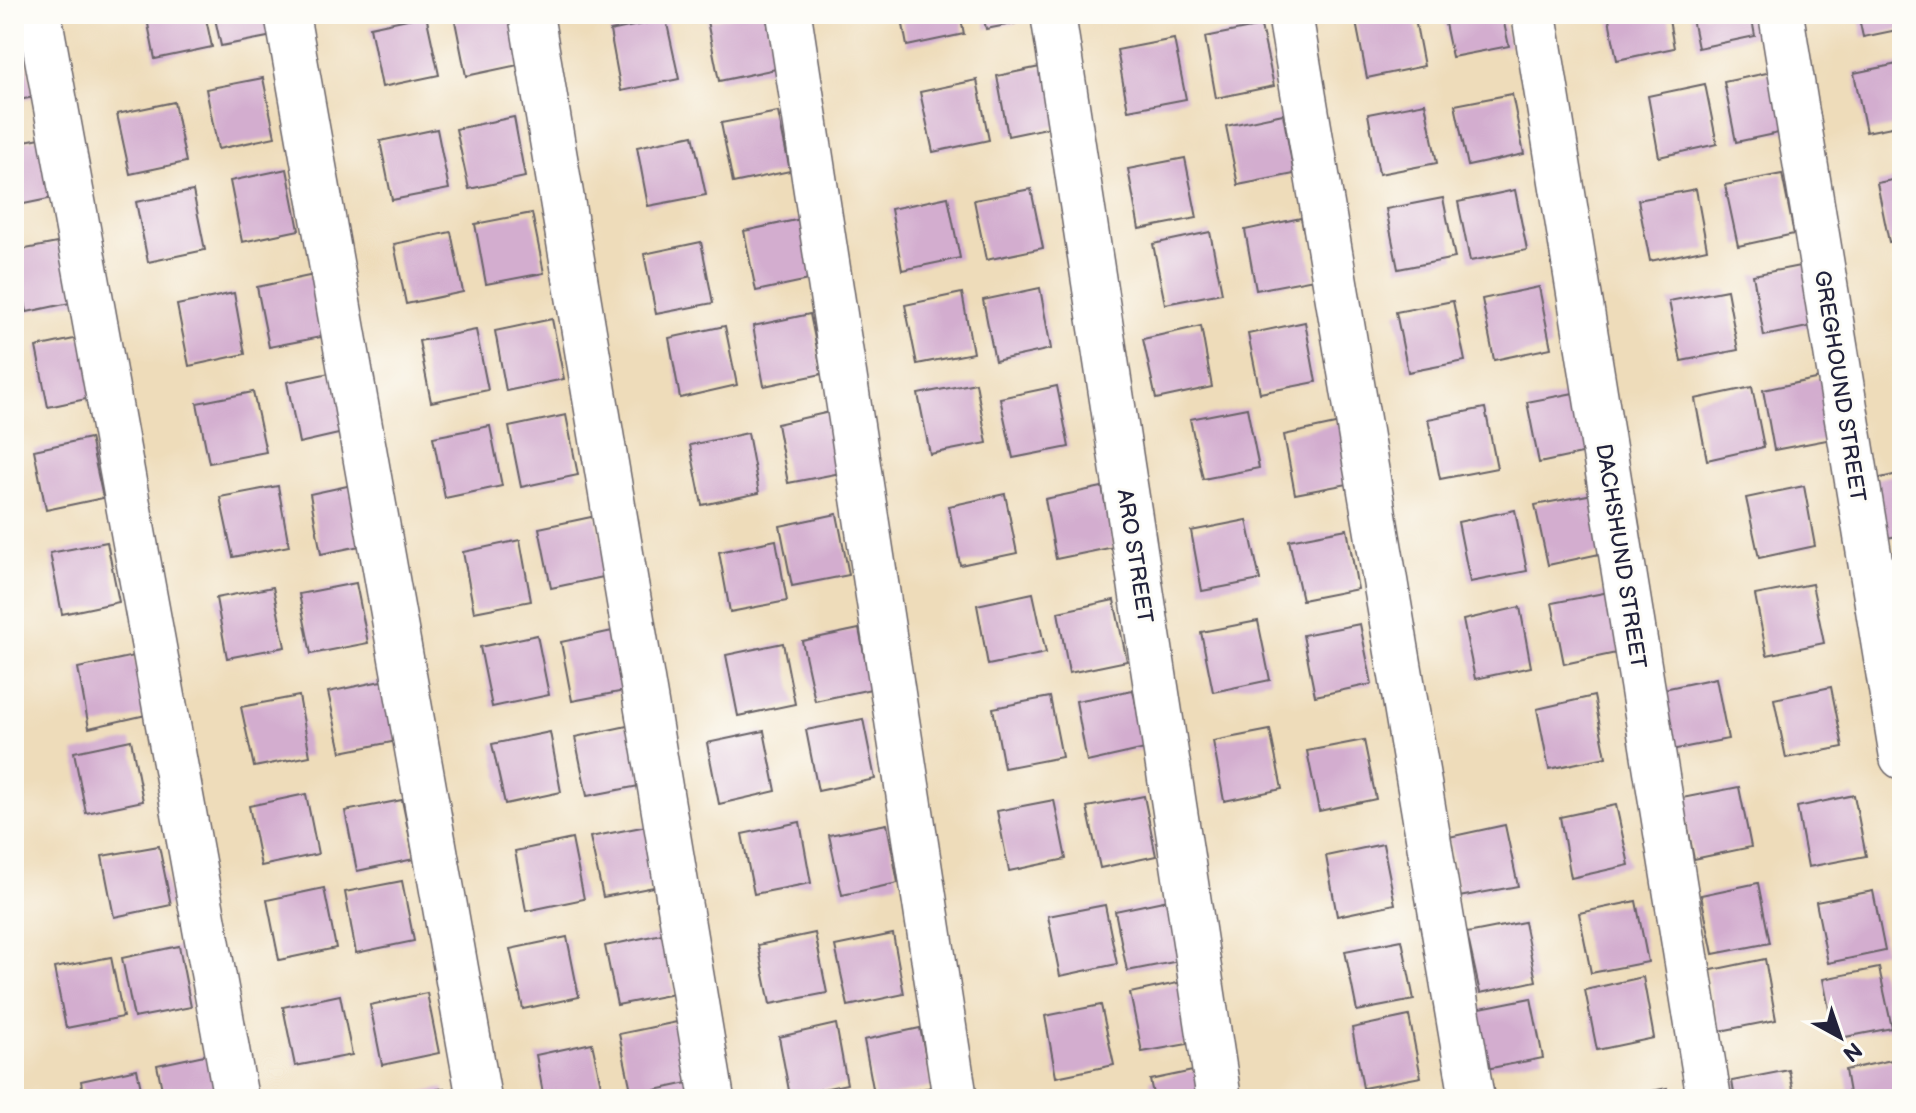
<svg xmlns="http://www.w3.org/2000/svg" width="1916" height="1113" font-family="'Balsamiq Sans',sans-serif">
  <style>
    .building { fill: #d3adcf }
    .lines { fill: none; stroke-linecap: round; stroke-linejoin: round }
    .minor-casing { stroke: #696367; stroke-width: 47 }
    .minor { stroke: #fff; stroke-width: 44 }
    .labels { text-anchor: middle; stroke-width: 6; stroke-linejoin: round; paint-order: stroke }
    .street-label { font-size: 22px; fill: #22223b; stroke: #fdfcf7 }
  </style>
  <rect width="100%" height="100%" fill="#fdfcf7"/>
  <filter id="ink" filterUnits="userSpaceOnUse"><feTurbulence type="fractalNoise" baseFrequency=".0125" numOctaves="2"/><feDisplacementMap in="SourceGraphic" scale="16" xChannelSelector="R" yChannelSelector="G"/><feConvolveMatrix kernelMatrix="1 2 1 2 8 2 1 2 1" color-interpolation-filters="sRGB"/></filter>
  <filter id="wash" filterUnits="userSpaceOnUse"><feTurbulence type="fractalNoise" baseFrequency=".006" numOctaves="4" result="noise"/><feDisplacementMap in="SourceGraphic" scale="32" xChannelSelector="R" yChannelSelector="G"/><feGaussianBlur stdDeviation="1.8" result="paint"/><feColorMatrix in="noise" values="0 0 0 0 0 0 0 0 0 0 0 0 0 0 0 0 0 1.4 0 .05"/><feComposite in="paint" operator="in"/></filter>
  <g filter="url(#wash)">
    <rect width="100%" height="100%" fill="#eedcba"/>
    <g id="blocks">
      <path class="building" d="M146,14H205L212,47L155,59Z
        M214,14H274L278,35L221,46Z
        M462,14H513L523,64L466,76L454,16Z
        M741,14H766L776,69L719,81L707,21Z
        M901,14H960L964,34L907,46Z
        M983,14H1043V18L986,29Z
        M1371,14H1414L1424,66L1367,78L1355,17Z
        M1443,14H1502L1509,46L1452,57Z
        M1608,14H1668L1674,48L1617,60Z
        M1691,14H1751L1755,36L1698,48Z
        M1858,14H1902V29L1863,37Z
        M426,15L439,75L382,87L370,27Z
        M666,19L679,79L621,91L610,31Z
        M1261,26L1274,86L1216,98L1205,37Z
        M21,37L34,97L14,101V39Z
        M1174,39L1186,99L1128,110L1117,50Z
        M1902,63V125L1866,132L1854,73Z
        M1054,64L1066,124L1008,136L997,76Z
        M1781,70L1793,130L1736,142L1724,82Z
        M263,78L275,137L218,149L206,89Z
        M977,80L989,140L933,152L920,92Z
        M1705,84L1717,144L1659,157L1648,96Z
        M1512,94L1524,154L1468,166L1455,105Z
        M174,102L186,162L130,174L117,114Z
        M1425,103L1437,163L1379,174L1368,114Z
        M778,112L790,171L733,183L721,123Z
        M1283,114L1294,174L1238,185L1226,126Z
        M514,117L525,177L469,189L456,129Z
        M437,129L449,189L392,200L380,141Z
        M693,135L706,195L648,206L637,147Z
        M51,136L63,196L14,206V143Z
        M1185,158L1197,218L1139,229L1128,169Z
        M287,169L299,230L242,242L230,181Z
        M1782,174L1794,234L1738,246L1725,185Z
        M1902,178V240L1889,242L1877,183Z
        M1031,189L1043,248L986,260L974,200Z
        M1696,189L1707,249L1650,261L1638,200Z
        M1515,190L1527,250L1470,261L1458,202Z
        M193,191L205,250L148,262L136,202Z
        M948,197L960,258L902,270L891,209Z
        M1443,198L1455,258L1398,269L1386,209Z
        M532,213L544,273L486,284L475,224Z
        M1301,218L1314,279L1256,290L1245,230Z
        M801,219L813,279L756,291L744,231Z
        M451,232L463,292L406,304L394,244Z
        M1210,232L1222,293L1165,304L1153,244Z
        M73,240L84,300L27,312L15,251Z
        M701,242L713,303L656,314L644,254Z
        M1810,264L1822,324L1764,336L1753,275Z
        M314,275L326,336L269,347L257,287Z
        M1539,287L1551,348L1494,360L1482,299Z
        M1040,288L1051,349L995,361L983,300Z
        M1727,290L1738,350L1681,361L1669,301Z
        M234,293L245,354L189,366L177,305Z
        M962,293L973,353L917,364L905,305Z
        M1453,301L1465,361L1408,372L1396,312Z
        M810,314L822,374L764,386L753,326Z
        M552,319L564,379L506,391L495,331Z
        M1305,322L1316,382L1260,393L1248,334Z
        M725,326L737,385L680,398L669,338Z
        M1201,326L1212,387L1156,399L1143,339Z
        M476,330L488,390L431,402L419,341Z
        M93,335L105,395L48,407L36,347Z
        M344,370L356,430L299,443L287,382Z
        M1820,378L1832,439L1774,450L1763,390Z
        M976,383L987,443L930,454L918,394Z
        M1057,386L1069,447L1013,458L1000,398Z
        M1752,387L1764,447L1707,460L1695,399Z
        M1584,391L1596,451L1539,463L1527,402Z
        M253,392L266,452L209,463L197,403Z
        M1247,408L1259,468L1203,479L1190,419Z
        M1485,408L1497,468L1440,479L1428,419Z
        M834,411L846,472L788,483L777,424Z
        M566,415L578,475L521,487L509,427Z
        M1340,423L1353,483L1295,494L1284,435Z
        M490,426L502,486L445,498L433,437Z
        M748,433L759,493L702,505L690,445Z
        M90,438L103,498L46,510L34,450Z
        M1902,473V535L1887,538L1876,479Z
        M366,482L379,542L321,554L310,494Z
        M278,486L289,546L233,557L220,497Z
        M1804,486L1815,546L1759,558L1746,498Z
        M1102,487L1114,547L1056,559L1045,499Z
        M1005,494L1017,553L960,565L949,506Z
        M1593,494L1604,553L1548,565L1535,505Z
        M1515,510L1527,571L1470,582L1458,522Z
        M837,514L849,575L792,586L780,526Z
        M596,516L608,576L551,588L539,528Z
        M1247,520L1260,580L1202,591L1191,531Z
        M1347,529L1358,589L1302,600L1289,540Z
        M520,540L531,601L474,612L463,552Z
        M776,540L787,601L730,612L719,552Z
        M107,542L119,602L62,614L50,553Z
        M1902,572V635L1883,576Z
        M356,583L368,643L311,654L299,594Z
        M1812,584L1824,643L1767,655L1755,595Z
        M273,587L285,647L227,658L216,598Z
        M1609,592L1621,652L1564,664L1552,603Z
        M1033,593L1046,653L988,665L977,605Z
        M1114,600L1127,661L1069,673L1058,612Z
        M1520,607L1531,667L1475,679L1463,620Z
        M1258,621L1270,680L1213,692L1201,632Z
        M1360,624L1372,684L1315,696L1303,635Z
        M859,629L871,689L815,701L802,641Z
        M617,630L630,690L572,701L561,642Z
        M537,635L549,695L492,707L480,647Z
        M783,643L795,704L738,716L726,655Z
        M134,656L146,715L89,728L78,668Z
        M1716,678L1728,739L1671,750L1659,690Z
        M386,680L397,741L341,752L328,692Z
        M1831,687L1843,747L1786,758L1774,699Z
        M1133,690L1145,749L1087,762L1076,701Z
        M299,696L310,756L254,767L241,707Z
        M1594,696L1606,757L1549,769L1537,709Z
        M1050,697L1062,757L1004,768L993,708Z
        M863,719L875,779L818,791L806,730Z
        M632,725L644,785L587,796L575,737Z
        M1270,730L1282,789L1224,801L1213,741Z
        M764,731L776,791L719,804L707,743Z
        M550,732L561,792L505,804L492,744Z
        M131,740L143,801L86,813L74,752Z
        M1364,740L1376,799L1319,811L1307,751Z
        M1739,787L1751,847L1694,859L1682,798Z
        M306,794L318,854L261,866L249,806Z
        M1854,795L1866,856L1808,867L1797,807Z
        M1144,796L1156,856L1100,868L1087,807Z
        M402,800L414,859L357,871L345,811Z
        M1054,800L1066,859L1009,871L997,811Z
        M1616,805L1629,865L1571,878L1560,817Z
        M800,822L811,883L754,894L742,834Z
        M887,824L898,883L842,895L829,835Z
        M1505,825L1518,886L1459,897L1449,837Z
        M647,826L659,886L603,897L590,837Z
        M572,839L584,899L526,911L515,851Z
        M1383,844L1395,904L1337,916L1326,856Z
        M159,846L171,905L114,917L102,856Z
        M402,881L414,941L356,953L345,892Z
        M1758,883L1770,943L1713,954L1701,895Z
        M324,888L336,948L279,960L267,900Z
        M1873,891L1885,951L1828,963L1816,902Z
        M1173,899L1184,960L1127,971L1115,911Z
        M1636,901L1648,962L1591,973L1579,913Z
        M1105,905L1117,964L1060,976L1048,916Z
        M1524,922L1536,981L1480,993L1467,933Z
        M815,933L827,993L770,1004L758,945Z
        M662,934L674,994L617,1005L605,946Z
        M893,934L904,994L848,1006L835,946Z
        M567,937L579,997L523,1009L510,949Z
        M1402,940L1414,1000L1357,1011L1345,951Z
        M179,946L191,1007L134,1018L122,958Z
        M111,957L123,1017L66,1028L54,968Z
        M1765,959L1776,1020L1720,1031L1707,971Z
        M1879,968L1892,1028L1835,1039L1823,979Z
        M1643,977L1654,1038L1597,1050L1585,990Z
        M1187,981L1199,1042L1142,1052L1130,993Z
        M427,993L439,1053L382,1065L370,1005Z
        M340,995L352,1055L295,1066L283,1007Z
        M1531,998L1543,1058L1486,1069L1475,1009Z
        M1101,1005L1114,1065L1056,1077L1045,1016Z
        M1409,1016L1421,1077L1363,1088L1352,1028Z
        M677,1022L688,1083L632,1095L619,1034Z
        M836,1024L847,1084L790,1096L779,1037Z
        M920,1028L932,1087L875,1099L864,1040Z
        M592,1043L604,1099H544L536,1055Z
        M214,1053L223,1099H164L157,1065Z
        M1901,1058L1902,1099H1850L1845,1070Z
        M1207,1068L1213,1099H1154L1150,1080Z
        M137,1069L143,1099H84L81,1081Z
        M1789,1070L1795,1099H1735L1732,1081Z
        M444,1088L446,1099H396V1098Z
        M1667,1088L1669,1099H1618V1098Z"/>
    </g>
  </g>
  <g filter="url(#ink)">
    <use href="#blocks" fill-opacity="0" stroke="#696367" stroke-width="2"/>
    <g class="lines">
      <g class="minor-casing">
        <path id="minor" d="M39,14L236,1099
          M287,14L479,1099
          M531,14L712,1099
          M789,14L955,1099
          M1053,14L1219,1099
          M1290,14L1472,1099
          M1534,14L1709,1099
          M1781,14L1902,757"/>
      </g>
      <use href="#minor" class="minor"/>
    </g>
  </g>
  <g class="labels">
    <g class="street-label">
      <text transform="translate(1841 386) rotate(81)" y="8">GREGHOUND STREET</text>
      <text transform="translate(1136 556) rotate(81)" y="8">ARO STREET</text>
      <text transform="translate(1622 556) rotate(81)" y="8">DACHSHUND STREET</text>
    </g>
  </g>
  <rect width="1916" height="1113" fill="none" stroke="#fdfcf7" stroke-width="48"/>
  <g transform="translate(1840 1037) rotate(140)" stroke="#fdfcf7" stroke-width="6" paint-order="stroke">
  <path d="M0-6L14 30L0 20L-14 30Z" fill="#22223b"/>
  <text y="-12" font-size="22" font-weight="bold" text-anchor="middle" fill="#22223b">N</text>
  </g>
</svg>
